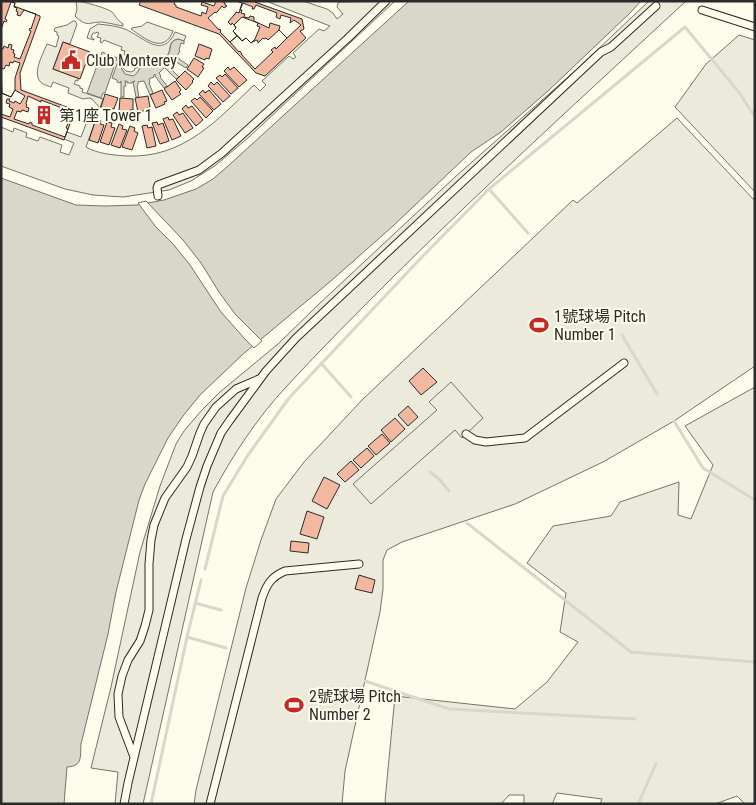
<svg xmlns="http://www.w3.org/2000/svg" width="756" height="805" font-family="'Roboto Condensed','Noto Sans TC',sans-serif">
  <style>
    .green { fill: #ecebdb; stroke: #74746e }
    .parking { fill: #eceadb; stroke: #74746e }
    .water { fill: #d8d7c9; stroke: #74746e }
    .pier { fill: #fdfbea; stroke: #74746e }
    .lines { fill: none; stroke-linecap: round; stroke-linejoin: round }
    .stream { stroke: #d8d7c9; stroke-width: 3 }
    .building { fill: #f2b8a0; stroke: #2b2b2b; fill-rule: evenodd }
    .pedestrian-casing { stroke: #2b2b2b; stroke-width: 9 }
    .pedestrian { stroke: #fdfbea; stroke-width: 7 }
    .labels { text-anchor: middle; stroke-width: 4; stroke-linejoin: round; paint-order: stroke }
    .poi-label { font-size: 16px; fill: #2b2b2b; stroke: #fdfbea; text-anchor: start }
  </style>
  <rect width="100%" height="100%" fill="#fdfbea"/>
  <path class="green" d="M76,1C82,1 107,8 112,12C115,15 117,20 123,24V26C117,25 109,23 102,22C88,22 88,28 75,16L77,10Z
    M266,1H303L327,9L333,13L337,19L343,14L337,7L338,3L340,2L395,1L249,137L216,165L191,181L169,190L123,197L93,195L65,189L1,166V127L13,132L14,128L27,133L26,137L38,141L40,137L62,145L60,152L69,155L74,143L64,139L67,132L81,137L86,124L83,123L84,118L87,119L88,116L93,115L97,116L86,147C98,154 113,155 127,156C184,158 216,121 254,85L260,91L266,85L262,81L289,56L293,59L296,57L293,53L319,29L324,31L330,26Z
    M649,1H686C588,92 489,182 394,276C358,312 321,349 286,387C257,418 233,455 213,492L143,804H115L118,772L91,768L111,687L140,552L160,486L176,444L184,431L201,411L220,392L278,344L319,304L455,177L576,70Z
    M73,21H75L77,24L70,44L63,42L53,69L78,78V81L76,80L74,84L80,86V88L83,89L82,92L103,99L100,108L92,99L89,98L83,99L68,93L69,88L53,82L51,87C50,87 43,84 43,84C30,76 43,54 47,44L56,47L59,36L57,35V32L54,31L55,28L67,25Z
    M147,22L173,31C164,55 144,38 131,29L132,28L142,26Z
    M98,24C107,25 117,26 125,29C143,37 163,60 175,32L186,36L184,41L178,39C166,42 173,50 166,57C160,62 153,58 147,60C139,64 138,81 127,76C122,73 121,67 117,64L119,56L124,58L123,68L126,71L131,72L135,70L134,69L138,67V66L133,63L129,65L127,68L126,67L127,58L124,55L125,51L121,50L122,47L104,40L102,43L100,42L101,38L97,37L99,33L97,32L96,33H93L91,37L94,39V40L87,38L90,29Z
    M739,35L755,40V192L675,107L706,64Z
    M677,118L755,201V366L674,421L603,462L515,504L402,542L387,550L383,560V589L380,612L345,771L342,804H194L196,790L246,588L261,540L276,499L304,462L362,400L573,200L577,203Z
    M755,387V804H745L737,796L715,804H600L602,799L557,793L552,804H524V795H509L501,804H386L385,801L395,696L515,709L547,682L578,642L560,632L566,593L527,563L553,526L611,516L620,502L679,482L678,515L691,519L713,465L685,426Z"/>
  <path class="parking" d="M451,382L483,418L462,438L455,430L371,504L353,484L437,410L429,402Z"/>
  <path class="water" d="M409,1H641L630,13L548,91L501,132L471,152L393,226L332,280L242,355L200,395L183,416L168,438L145,484L139,500L116,592L108,634L81,744C80,757 83,766 67,767L64,804H1V178L76,205L105,206L137,205L164,200L196,189L213,179L228,166Z
    M178,39L184,41V44L181,43L179,50L180,51L177,56L179,58V59L188,65L186,68L173,60L175,56L172,60L174,61L169,65L171,68V69L179,77L176,79L165,68L168,64L159,73L161,76L160,77L167,86L164,88L155,76V74L154,75V77L149,79L150,82L149,83L153,93L150,95L144,81L138,82V85L137,86L139,97H136L133,82L135,81L132,82V83H127V81H125L126,86H124V97H121V81L120,83L117,82V80L112,78L117,64L120,66L125,74L133,76C141,72 138,65 145,61C152,57 159,62 165,58C174,51 166,42 178,39Z
    M102,52L117,58L105,93H103L101,98L87,93Z"/>
  <path class="pier" d="M146,201L183,240L201,263L219,292L235,314L262,341L254,348L244,338L221,312L190,265L174,245L156,227L138,203Z"/>
  <g class="lines">
    <path class="stream" d="M489,189L528,233
      M622,335L657,394
      M321,363L351,397
      M674,421L703,468L755,500
      M430,472L439,479L449,491
      M467,523L631,652L755,662
      M205,569L223,496L248,455L289,398L420,259L489,189L685,27L738,91L755,117
      M195,603L221,610
      M187,637L226,648
      M365,681L449,709L635,719
      M151,804L187,637L201,580
      M638,804L656,764"/>
  </g>
  <path class="building" d="M1,1H10L15,3L14,6L40,16V18L20,73L21,90L75,110L64,140L1,117Z
    M141,1H252L302,19L304,29L300,31L306,38L265,76L256,73L219,34L139,5ZM242,17L258,23L257,26L260,27L255,39L251,43L246,38L242,41L233,31L236,28L234,25Z
    M175,1H216L214,6L202,2L201,5L208,7L206,14L202,12L201,16L176,7V5L174,4Z
    M223,1H236L242,3L239,13L236,12L235,14L228,22L231,25L232,23L235,26L236,28L233,31L237,36L230,42L220,32L221,31L220,29L219,30L208,18L215,12L216,13L218,11L222,6L224,8L227,6L225,5V3L223,2Z
    M11,2L15,3L14,7L17,8L16,11L18,12L17,15L20,16L24,10L36,14L31,29L30,28L29,30L31,31L20,59L14,57L15,54L13,53L14,50L11,49L12,45L9,44L8,48L4,46L3,49H2L1,50V30L4,21L6,22L7,20L5,19Z
    M243,3L253,7L252,9H254L256,5L277,13L276,17L280,19L281,15L291,18L290,23L294,20L301,25L287,38L279,30L280,26L270,23L269,28L254,21V17L250,16L249,18L244,17L245,14L241,13L242,10H240Z
    M279,30L287,38L276,49L275,47L271,50L273,52L255,69L241,54H242L240,51L239,52L230,42L237,36L239,37L242,41L246,38L251,43L256,40L258,41V43L263,38L264,39L266,38L268,40Z
    M63,42L90,52L80,79L53,69Z
    M199,44L212,49L209,59L206,58L205,60L195,56Z
    M194,58L204,64L202,67L204,68L198,77L187,69Z
    M14,61L20,63L15,78V90L11,97L2,93L1,68L4,69L6,65L9,66L10,62L13,63Z
    M228,67L230,70L234,67L247,80L239,87L224,71Z
    M185,71L194,79L192,81L193,82L186,90L176,80Z
    M225,74L238,88L231,94L216,78L220,75L222,77Z
    M175,81L181,90L179,92L181,94L172,100L164,89Z
    M211,82L214,85L217,82L230,96L223,102L208,86Z
    M15,90L25,96L20,104L15,101L14,103L9,101L10,99H7L6,103L10,104L9,107L13,109L10,117L1,114V93L11,97Z
    M162,90L167,101L164,102L165,104L156,108L150,95Z
    M203,90L205,93L209,90L221,104L214,110L199,94Z
    M105,94L118,98L114,109L111,108V110L101,107Z
    M28,96L41,102V100L62,108V109L67,111L68,110L74,112L70,123H68L66,128L68,129L65,137L32,125V123L30,122L29,124L14,119L17,111L21,112L22,110L28,112L29,108L26,107L27,105L26,104Z
    M148,96L150,107L147,108L148,110L138,112L135,98Z
    M200,97L213,111L206,118L191,101L195,98L197,100Z
    M120,98L133,99V110H130V112L119,111Z
    M186,105L188,108L192,106L203,120L196,126L182,109Z
    M177,112L179,115L183,113L193,128L185,133L173,115Z
    M168,117L169,120L173,119L181,136L172,140L163,119Z
    M96,119L101,121L100,124L104,125L98,143L89,140Z
    M107,122L112,123L111,127L115,128L109,145L100,142Z
    M157,122L158,125L163,123L169,141L160,144L152,123Z
    M119,124L123,126L122,129L127,130L120,148L111,145Z
    M147,125L148,128L152,127L156,146L147,148L142,126Z
    M130,126L135,128L134,131L138,133L132,150L122,147Z
    M423,368L437,382L421,395L409,381Z
    M408,406L418,417L408,426L398,415Z
    M395,418L405,429L391,442L381,430Z
    M382,434L390,443L376,455L368,446Z
    M367,448L374,456L361,468L353,460Z
    M351,461L359,470L345,482L337,474Z
    M324,477L340,485L327,509L312,501Z
    M307,511L324,517L317,539L300,534Z
    M291,541L309,543L308,553L290,551Z
    M359,575L375,580L372,593L355,589Z"/>
  <g class="lines">
    <g class="pedestrian-casing">
      <path id="pedestrian" d="M702,10L755,27
        M158,196L157,188L158,185L199,170L222,153L347,39L386,1
        M466,434L475,440L486,442L525,438L624,363
        M134,757L119,717L118,694L122,676L128,660L140,641L145,626L149,610V564L151,540L154,525L165,498L187,467L192,456L200,433L204,424L216,407L236,389L259,379
        M124,804L128,783L186,539L200,487L207,466L221,433L230,420L266,371L296,338L601,52L611,47L656,6
        M210,804L262,598C267,584 271,577 285,571L359,564"/>
    </g>
    <use href="#pedestrian" class="pedestrian"/>
  </g>
  <defs>
    <g id="civic-bare" transform="scale(1.5)"><path d="M-.6-6.5H3V-4.5H.6V-3L4-1V1h2V6H-6V1h2V-1L-.6-3ZM-1.2 2.5V6h2.4V2.5Z" fill="#c62828" stroke="#fdfbea" stroke-width="2.5" paint-order="stroke"/></g>
    <g id="building-bare" transform="scale(1.5)"><path d="M-4-6H4V6H1V3H-1V6H-4ZM-2.5-4.3h1.7v1.8h-1.7ZM.8-4.3h1.7v1.8H.8ZM-2.5-1h1.7V.8h-1.7ZM.8-1h1.7V.8H.8Z" fill="#c62828" stroke="#fdfbea" stroke-width="2.5" paint-order="stroke"/></g>
    <g id="stadium-bare" transform="scale(1.5)"><path d="M0-5a6.5 5 0 1 0 0 10a6.5 5 0 1 0 0-10ZM-3.5-1.8h7v3.6h-7Z" fill="#c62828" stroke="#fdfbea" stroke-width="2.5" paint-order="stroke"/></g>
  </defs>
  <g fill-rule="evenodd">
    <use href="#civic-bare" x="71" y="60"/>
    <use href="#building-bare" x="44" y="115"/>
    <use href="#stadium-bare" x="539" y="325"/>
    <use href="#stadium-bare" x="294" y="705"/>
  </g>
  <g class="labels">
    <g class="poi-label">
      <text x="86" y="66">Club Monterey</text>
      <text x="59" y="121">第1座 Tower 1</text>
      <text x="554" y="322">1號球場 Pitch<tspan x="554" dy="18">Number 1</tspan></text>
      <text x="309" y="702">2號球場 Pitch<tspan x="309" dy="18">Number 2</tspan></text>
    </g>
  </g>
  <rect width="756" height="805" fill="none" stroke="#2b2b2b" stroke-width="5"/>
</svg>
